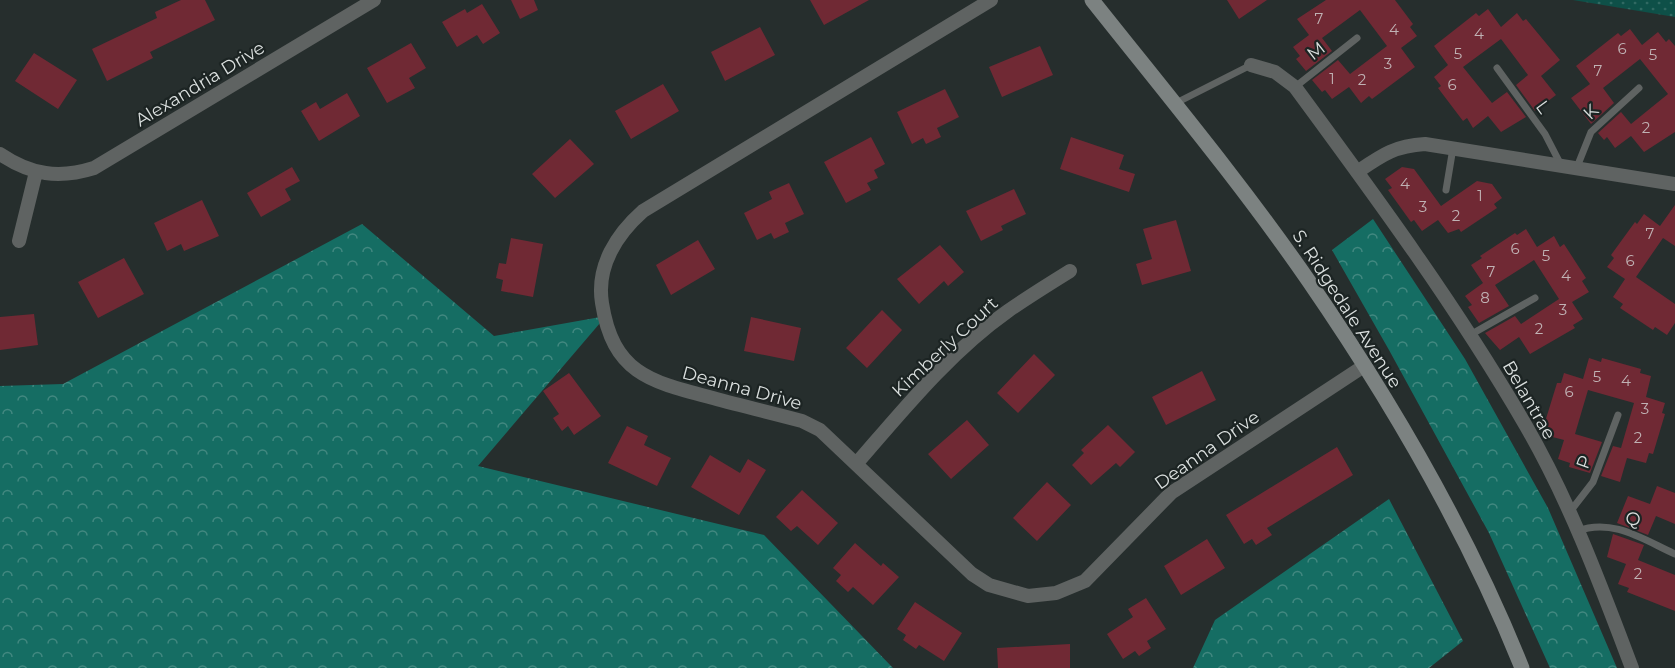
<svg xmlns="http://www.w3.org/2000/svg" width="1675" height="668" font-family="Montserrat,sans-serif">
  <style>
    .grass { fill: url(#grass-dots) }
    .forest { fill: url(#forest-crowns) }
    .building { fill: #702934 }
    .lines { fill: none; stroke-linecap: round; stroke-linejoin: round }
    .lane { stroke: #5f6362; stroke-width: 7 }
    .street { stroke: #5f6362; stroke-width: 14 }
    .secondary { stroke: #7c8281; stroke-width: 15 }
    .labels { text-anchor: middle; stroke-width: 4.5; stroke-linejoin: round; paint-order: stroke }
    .number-label { font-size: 15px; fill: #c0b2b4 }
    .street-label { font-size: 18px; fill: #dadfde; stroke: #1c2423 }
  </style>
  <defs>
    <pattern id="grass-dots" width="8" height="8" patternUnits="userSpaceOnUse" patternTransform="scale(1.5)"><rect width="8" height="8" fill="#0e5048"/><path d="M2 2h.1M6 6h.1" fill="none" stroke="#306962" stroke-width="1.8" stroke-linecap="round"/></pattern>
    <pattern id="forest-crowns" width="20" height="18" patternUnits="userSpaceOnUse" patternTransform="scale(1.5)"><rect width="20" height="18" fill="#156d63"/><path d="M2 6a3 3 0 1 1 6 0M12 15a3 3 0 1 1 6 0" fill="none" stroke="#428880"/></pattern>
  </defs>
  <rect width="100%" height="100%" fill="#262e2d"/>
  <path class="grass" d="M1573,0H1675V17Z"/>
  <path class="forest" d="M1373,219L1465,359L1548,508L1617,668H1550L1489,533L1389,350L1332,250Z
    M362,224L494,336L606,316L478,466L764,535L893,668H0V386L63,384Z
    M1389,499L1463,641L1429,668H1193L1215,620Z"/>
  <path class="building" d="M181,0H205L215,20L150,52L153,58L107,81L92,49L157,18L155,12Z
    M511,0H534L538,10L520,19Z
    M810,0H869L824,25Z
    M1227,0H1267L1239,19Z
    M1326,0H1395L1413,24L1410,27L1417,36L1401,48L1415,67L1372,99L1369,96L1361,103L1349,87L1332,99L1325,90L1322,92L1312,80L1338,60L1350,74L1387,46L1360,10L1322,38L1332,51L1306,71L1296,59L1300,56L1293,47L1309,35L1297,19Z
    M482,4L500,33L483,44L477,35L457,47L442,22L465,9L467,13Z
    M1488,9L1501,27L1517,13L1523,21L1526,19L1560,60L1541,76L1556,95L1535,111L1516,85L1528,75L1501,39L1463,67L1492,103L1507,92L1526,117L1501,132L1488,116L1473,128L1467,118L1463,121L1438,88L1441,86L1434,77L1448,65L1434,46L1476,13L1479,16Z
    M760,27L775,55L725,81L711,52Z
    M1630,29L1642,45L1658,32L1666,42L1669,39L1675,46V132L1644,152L1631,136L1615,148L1607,137L1604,140L1598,133L1621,112L1631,124L1668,94L1640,59L1603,88L1614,103L1591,124L1571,98L1590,84L1576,66L1618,33L1621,36Z
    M411,43L426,68L409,78L415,88L387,103L367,68Z
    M1040,46L1053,75L1002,97L989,67Z
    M34,53L77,80L58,109L15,81Z
    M663,84L679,111L631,139L615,111Z
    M945,89L959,117L937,128L941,137L926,144L923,138L912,144L897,112Z
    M347,93L360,116L319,141L301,111L316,102L320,109Z
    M871,137L885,164L874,170L878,178L867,183L871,190L846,203L824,162Z
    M1071,137L1124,155L1119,169L1135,174L1129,192L1060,169Z
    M570,139L594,164L555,198L532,174Z
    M292,167L300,181L285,189L291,200L261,217L247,193Z
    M1402,167L1414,169L1441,206L1477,181L1492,184L1502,198L1494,204L1497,208L1461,232L1459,229L1448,233L1438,220L1422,231L1414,220L1411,222L1388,190L1392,188L1385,179Z
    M789,183L804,214L785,223L789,232L774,239L771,233L757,240L744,213L772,199L769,192Z
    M1014,189L1026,214L1001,226L1003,230L981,241L966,211Z
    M202,200L219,236L184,251L181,244L167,251L154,223Z
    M1675,205V246L1663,238L1636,277L1675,304V323L1667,335L1655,327L1653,330L1620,308L1623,304L1613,297L1625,279L1607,267L1614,258L1611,255L1635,222L1637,224L1644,214L1660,226Z
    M1176,220L1191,271L1142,285L1136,264L1152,259L1143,229Z
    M1526,229L1537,247L1554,236L1560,247L1564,244L1586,278L1582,281L1589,292L1572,302L1583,319L1573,325L1575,328L1530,354L1519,337L1500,350L1485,333L1515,316L1521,324L1559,299L1534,260L1495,285L1509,306L1479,323L1468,307L1472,305L1465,296L1483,283L1471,265L1482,258L1480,256L1515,233L1517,235Z
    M511,238L543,244L533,297L501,291L503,280L496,278L499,263L506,264Z
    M698,240L715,269L671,295L656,265Z
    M940,245L964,272L948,286L944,281L919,304L897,279Z
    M124,258L144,294L98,318L78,282Z
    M882,310L902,330L867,368L846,348Z
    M34,314L38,345L0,350V317Z
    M751,317L801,328L794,361L744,351Z
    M1034,354L1055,375L1018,413L997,393Z
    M1589,358L1601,362L1602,358L1641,369L1640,373L1651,376L1646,397L1665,403L1662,413L1665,414L1653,454L1649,453L1646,463L1627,458L1620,482L1601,476L1613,446L1621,448L1634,403L1588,390L1575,434L1602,442L1590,473L1569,467L1570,463L1558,459L1564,440L1545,435L1548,424L1545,422L1557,383H1561L1564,373L1583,379Z
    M1202,371L1216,400L1166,425L1152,397Z
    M569,373L601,416L574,435L568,426L562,431L553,418L559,414L543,391Z
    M967,420L989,445L951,479L928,454Z
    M1108,425L1135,452L1120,467L1116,463L1091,485L1072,465L1084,453L1081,450Z
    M627,426L648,436L644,445L671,458L657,486L608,463Z
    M1337,447L1353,475L1267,528L1272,535L1256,545L1252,539L1244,544L1226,515Z
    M710,455L740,473L748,459L766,470L739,515L691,487Z
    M1047,482L1071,505L1037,541L1013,518Z
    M1657,486L1675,493V524L1656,516L1648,535L1617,523L1628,496L1650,504Z
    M802,490L838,523L818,545L797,526L791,531L776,517Z
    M1613,534L1644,545L1638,560L1675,575V611L1627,592L1629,588L1618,584L1626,564L1607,557Z
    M1207,539L1225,568L1181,595L1164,566Z
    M855,543L881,566L883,563L899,577L873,605L853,587L848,592L836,581L841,575L833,568Z
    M1146,598L1166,629L1147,641L1151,648L1139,656L1135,651L1123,659L1107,634L1133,617L1128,609Z
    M915,602L962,633L944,661L919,645L916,649L903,640L906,635L897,629Z
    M1070,644V668H998L997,648Z"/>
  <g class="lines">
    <path class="lane" d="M1497,68L1545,134L1561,165
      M1295,87L1357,38
      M1174,104L1251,65
      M1577,167L1591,132L1639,88
      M1446,190L1453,148
      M1470,335L1535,298
      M1569,513L1593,482L1618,415
      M1577,531C1613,518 1642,539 1675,554"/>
    <path class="street" d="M991,0L643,211C617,234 596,266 602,303C613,374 651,382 713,398C742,406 772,413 802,421L820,430L972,574L989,585L1028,596L1056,593L1085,581L1171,493L1364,366
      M1251,65L1275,72L1295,87C1376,197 1457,307 1526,426C1570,502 1601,586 1632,668
      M0,154C31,175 59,179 94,168L374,0
      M1357,172C1382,155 1394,146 1425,144L1675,184
      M19,241L36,172
      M857,463C903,410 950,352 1008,311C1028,297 1049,284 1070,271"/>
    <path class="secondary" d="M1092,0C1165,92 1241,183 1308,280C1390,399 1468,533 1522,668"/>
  </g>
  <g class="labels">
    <g class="number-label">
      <text x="1319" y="24">7</text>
      <text x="1394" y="35">4</text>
      <text x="1479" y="39">4</text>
      <text x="1622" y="54">6</text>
      <text x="1458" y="59">5</text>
      <text x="1653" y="60">5</text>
      <text x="1388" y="69">3</text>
      <text x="1598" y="76">7</text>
      <text x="1332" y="84">1</text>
      <text x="1362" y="85">2</text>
      <text x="1452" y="90">6</text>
      <text x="1646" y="133">2</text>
      <text x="1405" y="189">4</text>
      <text x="1480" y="201">1</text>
      <text x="1423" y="212">3</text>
      <text x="1456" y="221">2</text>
      <text x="1650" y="239">7</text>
      <text x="1515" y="254">6</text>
      <text x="1546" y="261">5</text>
      <text x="1630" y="266">6</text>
      <text x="1491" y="277">7</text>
      <text x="1566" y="281">4</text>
      <text x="1485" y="303">8</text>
      <text x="1563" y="315">3</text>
      <text x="1539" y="334">2</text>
      <text x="1597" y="382">5</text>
      <text x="1626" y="386">4</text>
      <text x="1569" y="397">6</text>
      <text x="1645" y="414">3</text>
      <text x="1638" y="443">2</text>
      <text x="1638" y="579">2</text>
    </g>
    <g class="street-label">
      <text transform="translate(1316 51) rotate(-38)" y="6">M</text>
      <text transform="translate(200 84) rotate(-31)" y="6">Alexandria Drive</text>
      <text transform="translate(1543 107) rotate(54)" y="6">L</text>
      <text transform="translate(1591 112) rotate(-44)" y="6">K</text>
      <text transform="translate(1347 309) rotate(57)" y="6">S. Ridgedale Avenue</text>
      <text transform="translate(945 347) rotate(-43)" y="6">Kimberly Court</text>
      <text transform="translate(742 388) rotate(15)" y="6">Deanna Drive</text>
      <text transform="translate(1529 400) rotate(60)" y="6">Belantrae</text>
      <text transform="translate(1207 450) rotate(-35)" y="6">Deanna Drive</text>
      <text transform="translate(1584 462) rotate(-70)" y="6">P</text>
      <text transform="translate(1633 519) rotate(22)" y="6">Q</text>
    </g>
  </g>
</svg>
